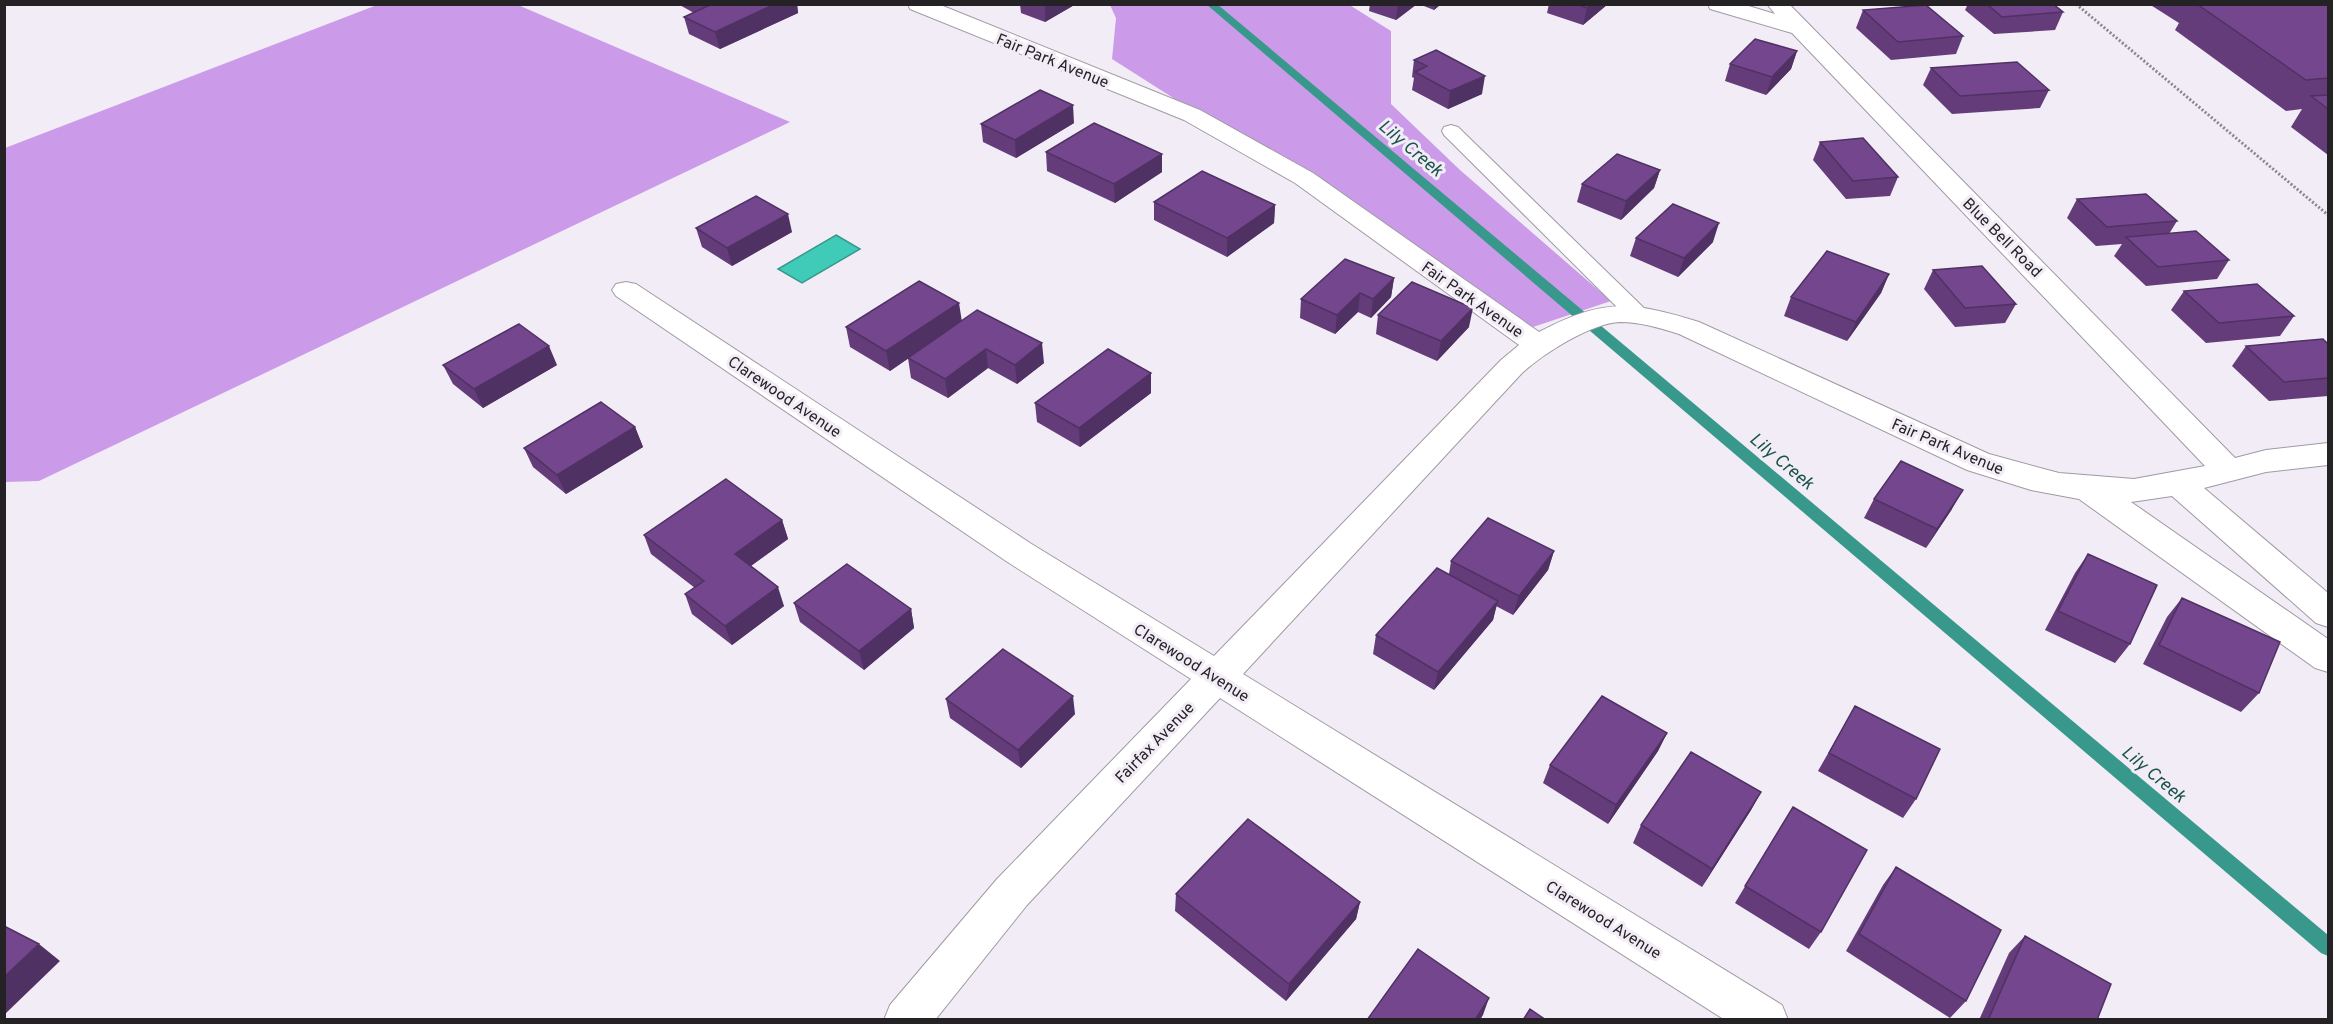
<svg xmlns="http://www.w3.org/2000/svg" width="2333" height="1024" font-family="Overpass,sans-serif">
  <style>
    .forest { fill: #cb9be9 }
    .water { fill: #40cbb8; stroke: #38988c; stroke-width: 1.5 }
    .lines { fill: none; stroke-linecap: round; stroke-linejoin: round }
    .stream { fill: #38988c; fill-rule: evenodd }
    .lane-casing { stroke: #9f9aa3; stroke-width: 2 }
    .street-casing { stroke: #9f9aa3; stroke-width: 2 }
    .path { stroke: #8b868e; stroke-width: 3; stroke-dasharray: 2 2; stroke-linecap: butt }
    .lane { fill: #fff; fill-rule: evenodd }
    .street { fill: #fff; fill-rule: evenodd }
    .wall { fill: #633c79 }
    .shaded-wall { fill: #503163 }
    .building { fill: #73468d; stroke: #503163; stroke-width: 1.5 }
    .labels { text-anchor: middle; stroke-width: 6; stroke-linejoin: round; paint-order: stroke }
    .street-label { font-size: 16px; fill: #252226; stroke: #f2ecf7 }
    .water-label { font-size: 18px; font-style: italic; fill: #1a534b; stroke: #f2ecf7 }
  </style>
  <rect width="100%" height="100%" fill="#f2ecf7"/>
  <path class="forest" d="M1348,4L1391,31V104L1460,170L1611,301L1533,327L1112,59L1116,18L1110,5Z
    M377,5H518L790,122L39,481L5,482V148Z"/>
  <path class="water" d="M836,235L860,249L802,283L778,269Z"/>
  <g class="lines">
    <path class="stream" d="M1206,4H1217L2328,935V956L2321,953Z"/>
    <g class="lane-casing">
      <path id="lane" d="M1451,125L1458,127L1647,311L1650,316L1647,321L1639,323L1631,321L1444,135L1442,131L1444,127Z"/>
    </g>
    <g class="street-casing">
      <path id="street" d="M908,4H938L1200,110L1313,173L1539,332C1604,298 1631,301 1699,322L1989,454L2059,473L2134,479L2205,466L1792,33L1710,9L1708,4H1742L1775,14L1767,4H1789L2235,458L2266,450L2328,443V465L2266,472L2204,488L2328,593V627L2316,623L2172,496L2131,502L2328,639V672L2315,668L2079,499L2031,490L1967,470L1679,334C1660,328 1640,322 1620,322C1591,323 1543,354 1522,373L1243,674L1782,1005L1788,1020H1725L1220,698L1027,905L935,1020H884L890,1005L997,879L1191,679L1006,561L616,296L612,290L616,284L626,282L636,284L1030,543L1214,656L1501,360L1519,345L1295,183L1184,120L910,9Z"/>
    </g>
    <path class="path" d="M2076,4L2328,215"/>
    <use href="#lane" class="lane"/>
    <use href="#street" class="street"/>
  </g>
  <path class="wall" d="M678,4H797L798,13L720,49L689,34L684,17L694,13Z
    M1020,4H1076L1045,22L1021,13Z
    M1370,4H1417L1396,20L1369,11Z
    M1419,4H1441L1434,10Z
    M1549,4H1608L1583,25L1547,13Z
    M1968,4H2053L2063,12L2055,30L1994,34L1965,10Z
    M2149,4H2328V155L2291,127L2302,109L2286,111L2175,30L2179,23Z
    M1863,10L1963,36L1956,54L1891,60L1856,28Z
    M1797,51L1791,69L1766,95L1725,81L1730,64Z
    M1414,60L1482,94L1448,109L1412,90L1414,78L1412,77Z
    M1931,68L2049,90L2040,108L1952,114L1923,85Z
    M1074,123L1016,158L983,142L981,124Z
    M1820,142L1898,177L1890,196L1846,199L1813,160Z
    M1046,152L1162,172L1115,203L1047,171Z
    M1660,170L1654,188L1621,220L1577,202L1582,184Z
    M2077,199L2177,221L2169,234L2229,260L2217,279L2146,286L2114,256L2122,244L2096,246L2067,218Z
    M1154,202L1275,205L1274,223L1227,257L1154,220Z
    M696,228L792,232L732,266L702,247Z
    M1636,238L1713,242L1678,277L1630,256Z
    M1933,270L2016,304L2005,323L1955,327L1924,289Z
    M1889,274L1881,293L1847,341L1784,316L1791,297Z
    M1394,278L1391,297L1371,318L1358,312L1335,334L1300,318L1301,299Z
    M2184,291L2294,316L2280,336L2206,343L2171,310Z
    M1378,315L1469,327L1437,361L1376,334Z
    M962,321L1044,363L1017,384L988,368L948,398L911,378L908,358L914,354L890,371L850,347L846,327Z
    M2328,344V396L2269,401L2232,366L2246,346Z
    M443,365H557L483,408L453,384Z
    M1151,393L1080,447L1037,422L1035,403Z
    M635,427L643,447L566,494L533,467L524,448Z
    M1874,499L1952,509L1926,548L1864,518Z
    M782,520L788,539L751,566L784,606L732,645L692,614L685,594L695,588L651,554L644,535Z
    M1554,551L1548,570L1513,615L1496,606L1493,620L1434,690L1373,654L1376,635L1449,574L1451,561Z
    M2088,554L2130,644L2115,663L2045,630L2075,573Z
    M2182,598L2259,693L2241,712L2143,664L2167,617Z
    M794,603L911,609L914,628L864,670L800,622Z
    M946,699L1075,714L1021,768L950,718Z
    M1855,706L1916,799L1903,818L1818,771Z
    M1667,733L1658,751L1608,824L1543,783L1550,765Z
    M1761,792L1751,810L1702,887L1633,843L1641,825Z
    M1793,807L1821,932L1809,949L1735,903Z
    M1896,867L1966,1001L1950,1018L1846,951L1883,885Z
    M1176,894L1360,902L1356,919L1286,1001L1175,911Z
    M2025,936L2097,1020H1979L2009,953Z"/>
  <path class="shaded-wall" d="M775,4H797L798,13L720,49L715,32Z
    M1045,4H1076L1045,22Z
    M1398,4H1417L1396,20Z
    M1435,4H1441L1434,10Z
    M1591,4H1608L1583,25L1587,8Z
    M1797,51L1791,69L1766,95L1772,77Z
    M1485,76L1482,94L1448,109L1450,91Z
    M1073,105L1074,123L1016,158L1015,140Z
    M1162,154V172L1115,203L1114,184Z
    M1660,170L1654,188L1621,220L1626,201Z
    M1275,205L1274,223L1227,257V238Z
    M788,214L792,232L732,266L727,248Z
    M1719,223L1713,242L1678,277L1684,258Z
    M1889,274L1881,293L1847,341L1856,322Z
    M1394,278L1391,297L1371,318L1373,299Z
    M1360,293L1358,312L1335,334L1337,315Z
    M959,303L962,322L890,371L886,351Z
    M1473,308L1469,327L1437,361L1441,341Z
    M1042,343L1044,363L1017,384L1015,365Z
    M549,346L557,365L483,408L474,389Z
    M986,349L988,368L948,398L945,379Z
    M1151,373V393L1080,447L1079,428Z
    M635,427L643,447L566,494L557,475Z
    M1963,490L1952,509L1926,548L1937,529Z
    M782,520L788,539L741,573L735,554Z
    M1554,551L1548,570L1513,615L1519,596Z
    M778,587L784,606L732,645L725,626Z
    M1498,601L1493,620L1434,690L1438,672Z
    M911,609L914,628L864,670L859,651Z
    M1073,696L1075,714L1021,768L1018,750Z
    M1667,733L1658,751L1608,824L1616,805Z
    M1761,792L1751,810L1702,887L1712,869Z
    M1360,902L1356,919L1286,1001L1289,984Z
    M39,944L60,961L4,1015V977Z
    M1489,998L1483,1015L1480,1020H1475Z"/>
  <path class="building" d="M712,4H775L715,32L684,17Z
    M1577,4H1591L1587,8Z
    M1987,4H2053L2063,12L2002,17Z
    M2197,4H2328V78L2306,80Z
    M1926,5L1963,36L1898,42L1863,10Z
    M1755,39L1797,51L1772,77L1730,64Z
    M1436,50L1485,76L1450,91L1415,72L1427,66L1414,60Z
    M2017,62L2049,90L1960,96L1931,68Z
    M1040,90L1073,105L1015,140L981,124Z
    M2328,95V109L2311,96Z
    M1094,123L1162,154L1114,184L1046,152Z
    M1863,138L1898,177L1853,181L1820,142Z
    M1617,154L1660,170L1626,201L1582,184Z
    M1202,171L1275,205L1227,238L1154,202Z
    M2146,194L2177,221L2107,227L2077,199Z
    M756,196L788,214L727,248L696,228Z
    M1673,204L1719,223L1684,258L1636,238Z
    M2196,231L2229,260L2158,267L2126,237Z
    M1827,251L1889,274L1856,322L1791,297Z
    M1345,259L1394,278L1373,299L1360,293L1337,315L1301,299Z
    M1982,266L2016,304L1965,308L1933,270Z
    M919,281L959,303L886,351L846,327Z
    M1412,282L1473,308L1441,341L1378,315Z
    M2257,284L2294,316L2219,323L2184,291Z
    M977,310L1042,343L1015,365L986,349L945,379L908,358Z
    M519,324L549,346L474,389L443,365Z
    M2323,339L2328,344V378L2284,382L2246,346Z
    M1108,349L1151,373L1079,428L1035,403Z
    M601,402L635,427L557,475L524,448Z
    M1901,461L1963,490L1937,529L1874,499Z
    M726,479L782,520L735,554L778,587L725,626L685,594L704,581L644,535Z
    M1488,518L1554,551L1519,596L1451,561Z
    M2088,554L2157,585L2130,644L2058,611Z
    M847,564L911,609L859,651L794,603Z
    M1437,568L1498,601L1438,672L1376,635Z
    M2182,598L2280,642L2259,693L2159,645Z
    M1003,649L1073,696L1018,750L946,699Z
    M1602,696L1667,733L1616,805L1550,765Z
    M1855,706L1940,749L1916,799L1829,753Z
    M1691,752L1761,792L1712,869L1641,825Z
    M1793,807L1867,850L1821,932L1745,886Z
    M1248,819L1360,902L1289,984L1176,894Z
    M1896,867L2001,930L1966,1001L1859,934Z
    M4,926L39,944L4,977Z
    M2025,936L2111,984L2097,1020H1988Z
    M1418,949L1489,998L1475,1020H1367Z
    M1530,1009L1546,1020H1523Z"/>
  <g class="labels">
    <g class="street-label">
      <text transform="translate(1053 60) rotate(22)" y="6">Fair Park Avenue</text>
      <text transform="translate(2003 237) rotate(45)" y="6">Blue Bell Road</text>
      <text transform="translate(1473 299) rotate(35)" y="6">Fair Park Avenue</text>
      <text transform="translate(785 396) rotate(34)" y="6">Clarewood Avenue</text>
      <text transform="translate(1948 446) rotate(23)" y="6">Fair Park Avenue</text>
      <text transform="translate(1192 662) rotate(32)" y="6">Clarewood Avenue</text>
      <text transform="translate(1154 742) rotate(-46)" y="6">Fairfax Avenue</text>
      <text transform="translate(1604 919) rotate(32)" y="6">Clarewood Avenue</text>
    </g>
    <g class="water-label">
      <text transform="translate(1411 148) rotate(40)" y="6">Lily Creek</text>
      <text transform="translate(1782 461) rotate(40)" y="6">Lily Creek</text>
      <text transform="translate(2154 774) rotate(40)" y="6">Lily Creek</text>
    </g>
  </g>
  <rect width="2333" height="1024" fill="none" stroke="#252226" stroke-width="12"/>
</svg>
